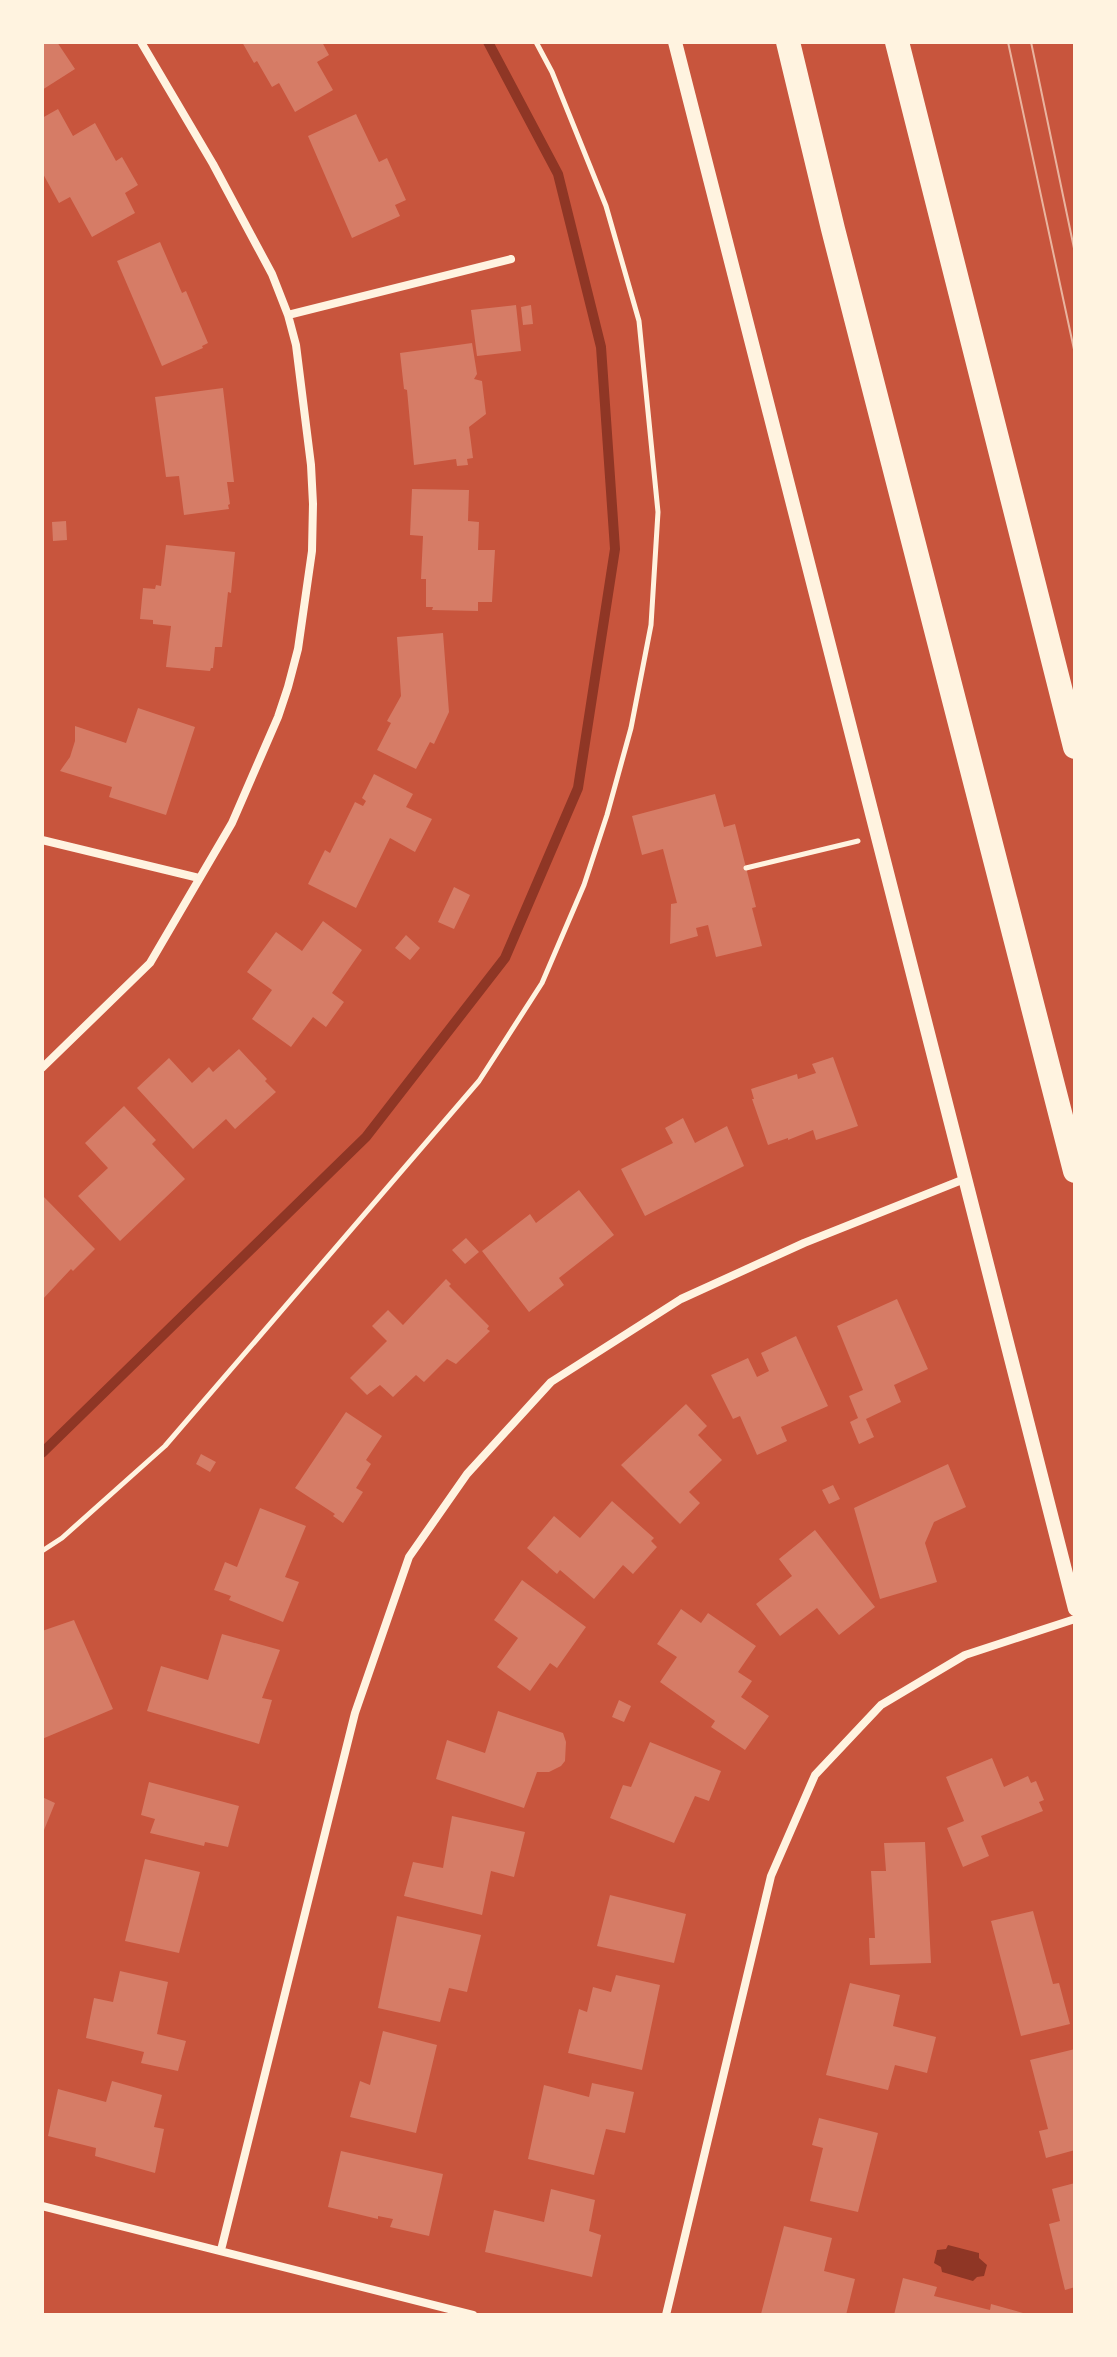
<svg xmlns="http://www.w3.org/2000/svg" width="1117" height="2357" font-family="'Work Sans',sans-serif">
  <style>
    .water { fill: #8f3625 }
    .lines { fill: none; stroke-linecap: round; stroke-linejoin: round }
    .stream { stroke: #8f3625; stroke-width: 10 }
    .building { fill: #d67c66 }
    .path { stroke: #fff3e0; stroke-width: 5 }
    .minor { stroke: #fff3e0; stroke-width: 8 }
    .tertiary { stroke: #fff3e0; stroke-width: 14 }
    .motorway { stroke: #fff3e0; stroke-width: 24 }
    .tram { stroke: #e9b49f; stroke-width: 2 }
  </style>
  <rect width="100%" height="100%" fill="#c8553d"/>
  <path class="water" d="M948,2245L979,2253V2258L987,2265L984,2276L977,2277L973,2281L942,2272L941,2267L934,2263L937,2250L946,2249Z"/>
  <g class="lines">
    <path class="stream" d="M42,1453L366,1137L505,958L578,788L615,549L601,347L558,174L488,42"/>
  </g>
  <path class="building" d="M42,42H57L75,69L42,90Z
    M242,42H322L329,55L317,62L333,90L295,112L279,83L272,87L257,61L254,63Z
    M58,109L73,136L95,123L116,161L122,157L138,185L125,193L135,213L92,237L70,197L59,203L42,172V118Z
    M356,114L379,162L387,158L406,200L395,205L400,216L352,238L308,136Z
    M160,242L182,293L186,291L208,343L202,346L203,348L162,366L117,261Z
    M516,305L521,351L477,356L471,310Z
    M531,305L533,324L523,325L521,307Z
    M472,343L477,374L474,379L482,381L486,414L469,427L473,458L467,459L468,465L457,466L456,459L414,465L407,390L404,389L400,353Z
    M223,388L234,482H227L230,504L228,505L229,509L184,515L179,476L166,477L155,397Z
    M412,489L469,490L468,521L479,522L478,550H495L492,602H478V611L432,610L433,607H426V579H421L423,536L410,535Z
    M66,521L67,540L53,541L52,522Z
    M166,545L235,552L231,593L228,592L222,647H215L213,668H211L210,671L166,667L171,626L153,624V620L140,619L143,588L155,589L156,585L161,586Z
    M443,633L449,712L434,744L430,742L416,769L377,750L391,723L387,721L401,696L397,637Z
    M138,708L195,727L166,815L109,797L112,787L60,771L70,757L75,741V726L126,743Z
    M374,774L413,794L406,807L432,819L415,852L390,838L356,908L308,884L325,850L330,853L355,802L363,806L366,801L362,798Z
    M715,794L724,827L735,824L756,907L752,908L762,946L716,957L708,925L696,928L698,936L670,944L671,904L677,903L663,849L642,855L632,816Z
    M454,887L470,895L454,929L438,922Z
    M323,921L362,950L332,993L344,1002L326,1027L313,1017L291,1047L252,1019L272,990L247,972L276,932L302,951Z
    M406,935L420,948L410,960L395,948Z
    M239,1049L267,1079L265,1081L276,1092L235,1129L226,1119L193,1149L137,1088L169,1058L192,1083L209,1067L213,1072Z
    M833,1057L858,1126L816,1140L813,1130L788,1140V1138L768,1145L752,1099H754L751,1089L797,1074L798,1079L816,1073L812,1064Z
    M124,1106L156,1140L152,1144L185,1179L120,1241L78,1196L108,1168L85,1143Z
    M683,1118L695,1143L727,1126L744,1166L645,1216L621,1169L673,1143L665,1128Z
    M579,1190L614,1235L559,1278L564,1285L529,1312L482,1251L530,1214L536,1223Z
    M42,1195L95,1249L73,1271L71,1269L42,1300Z
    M466,1238L479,1252L465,1264L452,1250Z
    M446,1279L451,1284L449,1286L489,1326L487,1329L490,1331L456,1364L447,1359L424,1382L416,1375L393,1397L380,1385L367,1395L350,1378L387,1341L372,1326L388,1310L403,1325Z
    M897,1299L928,1369L894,1385L901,1402L866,1419L874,1437L859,1444L850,1422L858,1418L849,1396L863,1390L837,1326Z
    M796,1336L828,1406L781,1427L787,1441L757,1455L740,1416L733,1419L711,1375L748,1358L757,1377L769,1371L761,1353Z
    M686,1404L707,1426L698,1435L722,1460L689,1492L700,1503L680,1524L621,1465Z
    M346,1412L382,1436L366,1460L371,1464L356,1488L363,1492L343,1523L333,1516L335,1514L295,1488Z
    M201,1454L216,1462L210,1472L196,1464Z
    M948,1464L966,1507L934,1522L925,1543L937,1582L880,1599L854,1508Z
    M833,1485L840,1499L829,1504L822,1490Z
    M612,1501L654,1538L651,1541L657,1547L633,1574L623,1565L594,1599L560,1570L557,1574L527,1548L554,1516L580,1538Z
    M260,1508L306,1526L285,1577L299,1582L283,1622L229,1600L231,1596L214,1590L225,1562L237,1567Z
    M815,1530L875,1607L839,1635L817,1608L780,1636L756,1604L792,1576L779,1559Z
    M522,1580L586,1627L557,1668L550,1663L530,1691L497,1667L518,1638L494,1620Z
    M681,1609L701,1623L708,1613L756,1646L738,1672L752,1681L741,1697L769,1716L745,1750L711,1727L715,1721L660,1682L677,1657L657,1644Z
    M74,1620L113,1709L42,1739V1631Z
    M222,1634L280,1650L262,1698L272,1700L259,1744L147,1711L161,1666L208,1680Z
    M619,1700L631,1706L624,1722L612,1717Z
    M498,1711L563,1733L566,1742L565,1761L561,1766L549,1772H537L524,1808L436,1779L447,1740L485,1753Z
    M650,1742L721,1771L709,1801L695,1796L674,1843L610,1818L623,1785L631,1787Z
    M992,1758L1004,1787L1028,1776L1031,1783L1036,1781L1044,1800L1039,1802L1043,1811L981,1836L989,1856L963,1867L947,1828L964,1821L946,1777Z
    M149,1782L239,1806L228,1847L205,1842L204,1846L150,1833L155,1819L141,1815Z
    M42,1797L55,1803L42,1835Z
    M452,1816L525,1832L514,1877L491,1871L482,1915L404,1896L413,1862L443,1868Z
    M925,1842L931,1963L870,1965L869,1938H875L871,1871H886L884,1843Z
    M145,1859L200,1872L179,1953L125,1941Z
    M610,1895L686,1914L674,1963L597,1946Z
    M1033,1911L1053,1984L1059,1983L1070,2024L1021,2036L991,1921Z
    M397,1916L481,1935L467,1992L449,1988L440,2022L378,2008Z
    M120,1971L168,1982L157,2034L186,2041L178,2071L141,2063L144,2052L86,2038L94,1998L113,2002Z
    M616,1975L660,1985L642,2070L568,2053L579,2009L587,2012L593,1987L611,1992Z
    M850,1983L900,1995L893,2026L936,2037L927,2073L895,2065L888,2090L826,2075Z
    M383,2031L437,2045L416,2133L350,2117L360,2081L370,2085Z
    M1075,2049V2150L1046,2158L1039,2131L1048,2129L1030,2060Z
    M112,2081L162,2095L154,2127L164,2129L155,2173L95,2156L96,2148L48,2136L58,2089L106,2102Z
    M592,2083L634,2092L625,2133L606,2129L594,2175L528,2159L544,2085L589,2097Z
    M819,2118L878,2133L858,2212L810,2201L823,2148L812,2145Z
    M341,2151L443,2174L429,2236L390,2227L393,2219L378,2216V2219L328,2207Z
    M1075,2183V2287L1065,2290L1049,2224L1060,2221L1052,2189Z
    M551,2189L595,2200L589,2231L601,2235L592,2277L485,2252L494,2210L544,2222Z
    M784,2226L832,2238L824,2271L855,2279L846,2315L761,2314Z
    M903,2278L937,2287L934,2296L990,2310L991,2304L1030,2315H894Z"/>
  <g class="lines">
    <path class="path" d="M746,868L858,841
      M42,1551L62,1538L165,1446L479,1081L542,983L584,885L607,815L631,728L651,625L658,512L639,321L606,206L552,72L536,42"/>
    <path class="minor" d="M288,315L511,259
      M42,840L199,878
      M42,1068L150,963L232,823L278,717L288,687L298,649L312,551L313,504L311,465L296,345L288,315L272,274L213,164L141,42
      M42,2206L473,2315
      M221,2250L355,1713L409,1557L467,1474L551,1382L681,1299L804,1243L967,1178
      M666,2315L771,1876L815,1775L881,1705L965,1655L1075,1619"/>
    <path class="tertiary" d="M675,42L1075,1609"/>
    <path class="motorway" d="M788,42L833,229L1075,1171
      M897,42L1075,747"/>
    <path class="tram" d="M1008,42L1075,354
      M1031,42L1075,253"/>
  </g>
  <rect width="1117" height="2357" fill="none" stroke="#fff3e0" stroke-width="88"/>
</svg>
